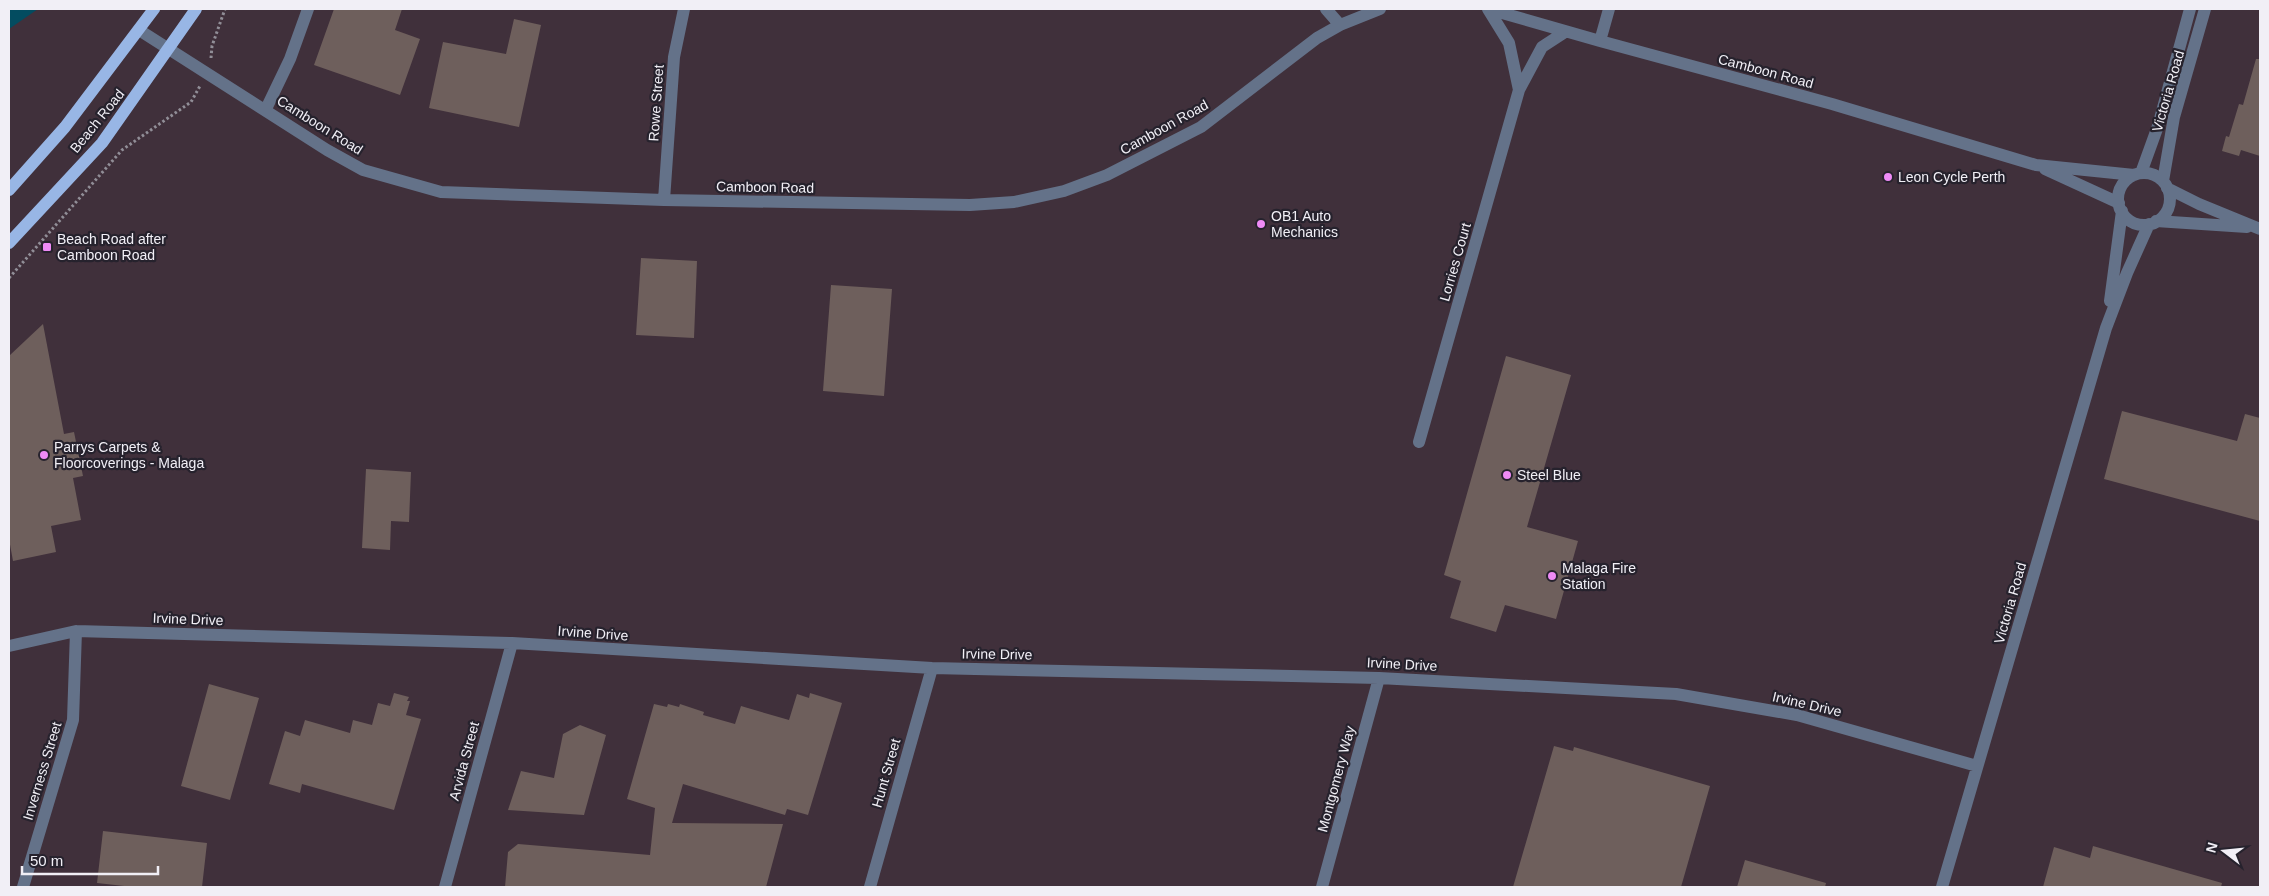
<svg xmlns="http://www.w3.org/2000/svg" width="2269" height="896" font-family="Helvetica,sans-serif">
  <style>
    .industrial { fill: #40303b }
    .water { fill: #034c60 }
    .building { fill: #6e5f5c }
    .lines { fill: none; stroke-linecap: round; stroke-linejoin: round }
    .path { stroke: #918e97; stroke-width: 3; stroke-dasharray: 2.5 2.5; stroke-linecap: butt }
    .minor { stroke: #647289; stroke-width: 12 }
    .major { stroke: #98b6e5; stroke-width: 12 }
    .poi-dot { fill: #ef8bf6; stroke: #26222d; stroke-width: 2 }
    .labels { text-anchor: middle; stroke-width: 4.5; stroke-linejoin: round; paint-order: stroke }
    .street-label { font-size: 14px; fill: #f1eff6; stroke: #26222d }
    .poi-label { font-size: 14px; fill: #f1eff6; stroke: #26222d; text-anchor: start }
  </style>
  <rect width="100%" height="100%" fill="#302c37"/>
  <path class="industrial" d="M9,9H2260V887H9Z"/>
  <path class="water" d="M9,9H38L9,29Z"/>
  <path class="building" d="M334,9H402L395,30L420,39L400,95L314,65Z
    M514,19L541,25L519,127L429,108L443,42L506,54Z
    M2256,59H2260V156L2241,150L2239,156L2222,151L2226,136L2229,137L2239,104L2243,105Z
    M641,258L697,261L694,338L636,335Z
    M831,285L892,289L884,396L823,391Z
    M43,324L64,434L74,432L83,476L73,478L81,520L51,526L56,552L13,561L9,539V356Z
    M1506,356L1571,375L1527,527L1578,541L1556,619L1505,605L1496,632L1450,618L1461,581L1444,575Z
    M2122,411L2237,441L2245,414L2260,418V521L2104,479Z
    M366,469L411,472L409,522L391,521L390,550L362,548Z
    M209,684L259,698L230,800L181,786Z
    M394,693L409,697L407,701H410L406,715L421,719L394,810L302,784L300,793L269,784L285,731L300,736L305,720L350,733L353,720L372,725L378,703L390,706Z
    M810,693L842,703L808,815L787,809L785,815L683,784L672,823L783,824L766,887H505L508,852L518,844L650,855L655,808L627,799L654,704L667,707L668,704L679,707L680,704L704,712L703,715L735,724L741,706L789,720L797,694L809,698Z
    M580,725L606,735L584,815L508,810L521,771L554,778L563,734Z
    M1554,746L1573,751L1574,747L1710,786L1681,887H1513Z
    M103,831L207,843L202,887H133L97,883Z
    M2093,846L2222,883L2221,887H2043L2054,847L2090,858Z
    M1745,860L1826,883L1825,887H1737Z"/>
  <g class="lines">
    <path class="path" d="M211,58L212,46L225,9
      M9,278L122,150L191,102L200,86"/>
    <path class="minor" d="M1326,9L1340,25
      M1488,9L1600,41L1832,104L2036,165L2134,175
      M1488,9L1509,43L1519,90
      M139,30L327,150L363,170L441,192L664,200L970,205L1014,202L1064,191L1107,175L1201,127L1317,38L1340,25L1380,9
      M1600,41L1609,9
      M266,109L290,59L308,9
      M2045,169L2119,203
      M2141,173L2158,126L2190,9
      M2118 199a26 26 0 1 1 52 0a26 26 0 1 1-52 0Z
      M2163,181L2174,117L2205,9
      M2167,188L2199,204L2260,229
      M664,200L674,57L684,9
      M2156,221L2247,227
      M2110,301L2122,211
      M1419,442L1519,90L1542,47L1565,32
      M9,646L76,631L512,643L932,668L1379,678L1676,694L1797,715L1977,766
      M23,887L73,720L76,631
      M445,887L512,643
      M870,887L932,668
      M1322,887L1379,678
      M1942,887L2106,328L2127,273L2149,224"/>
    <path class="major" d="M9,190L65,127L154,9
      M9,243L102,143L196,9"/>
  </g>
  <g class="poi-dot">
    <circle cx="1888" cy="177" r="5"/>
    <circle cx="1261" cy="224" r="5"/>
    <rect x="42" y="242" width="10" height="10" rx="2.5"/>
    <circle cx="44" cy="455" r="5"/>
    <circle cx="1507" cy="475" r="5"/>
    <circle cx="1552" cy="576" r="5"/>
  </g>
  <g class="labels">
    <g class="street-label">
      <text transform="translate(1766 71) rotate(15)" y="5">Camboon Road</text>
      <text transform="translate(2168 91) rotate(-74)" y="5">Victoria Road</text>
      <text transform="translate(656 103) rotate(-86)" y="5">Rowe Street</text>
      <text transform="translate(97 121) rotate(-51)" y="5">Beach Road</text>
      <text transform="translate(320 125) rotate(32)" y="5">Camboon Road</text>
      <text transform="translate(1164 127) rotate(-29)" y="5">Camboon Road</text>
      <text transform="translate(765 187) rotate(1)" y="5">Camboon Road</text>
      <text transform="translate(1455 262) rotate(-74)" y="5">Lorries Court</text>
      <text transform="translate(2010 603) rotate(-74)" y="5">Victoria Road</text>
      <text transform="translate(188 619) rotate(2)" y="5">Irvine Drive</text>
      <text transform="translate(593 633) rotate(4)" y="5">Irvine Drive</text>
      <text transform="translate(997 654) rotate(1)" y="5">Irvine Drive</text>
      <text transform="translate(1402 664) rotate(3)" y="5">Irvine Drive</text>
      <text transform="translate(1807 704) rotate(13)" y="5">Irvine Drive</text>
      <text transform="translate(464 761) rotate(-75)" y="5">Arvida Street</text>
      <text transform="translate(42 771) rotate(-73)" y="5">Inverness Street</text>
      <text transform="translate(886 773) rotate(-74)" y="5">Hunt Street</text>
      <text transform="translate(1336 779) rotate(-75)" y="5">Montgomery Way</text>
    </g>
    <g class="poi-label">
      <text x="1898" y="182">Leon Cycle Perth</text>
      <text x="1271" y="221">OB1 Auto<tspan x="1271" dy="16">Mechanics</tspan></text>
      <text x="57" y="244">Beach Road after<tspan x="57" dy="16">Camboon Road</tspan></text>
      <text x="54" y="452">Parrys Carpets &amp;<tspan x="54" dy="16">Floorcoverings - Malaga</tspan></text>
      <text x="1517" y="480">Steel Blue</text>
      <text x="1562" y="573">Malaga Fire<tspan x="1562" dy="16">Station</tspan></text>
    </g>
  </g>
  <rect width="2269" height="896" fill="none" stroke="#f1eff6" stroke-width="20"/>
  <g transform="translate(2224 851) rotate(286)" stroke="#26222d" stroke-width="4" paint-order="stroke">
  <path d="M0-4L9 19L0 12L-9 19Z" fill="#f1eff6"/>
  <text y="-8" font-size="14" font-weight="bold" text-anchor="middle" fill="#f1eff6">N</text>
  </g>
  <path d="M22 866v8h136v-8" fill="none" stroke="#f1eff6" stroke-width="2.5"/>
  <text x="30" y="866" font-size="15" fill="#f1eff6" stroke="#26222d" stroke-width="4" paint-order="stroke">50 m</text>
</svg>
